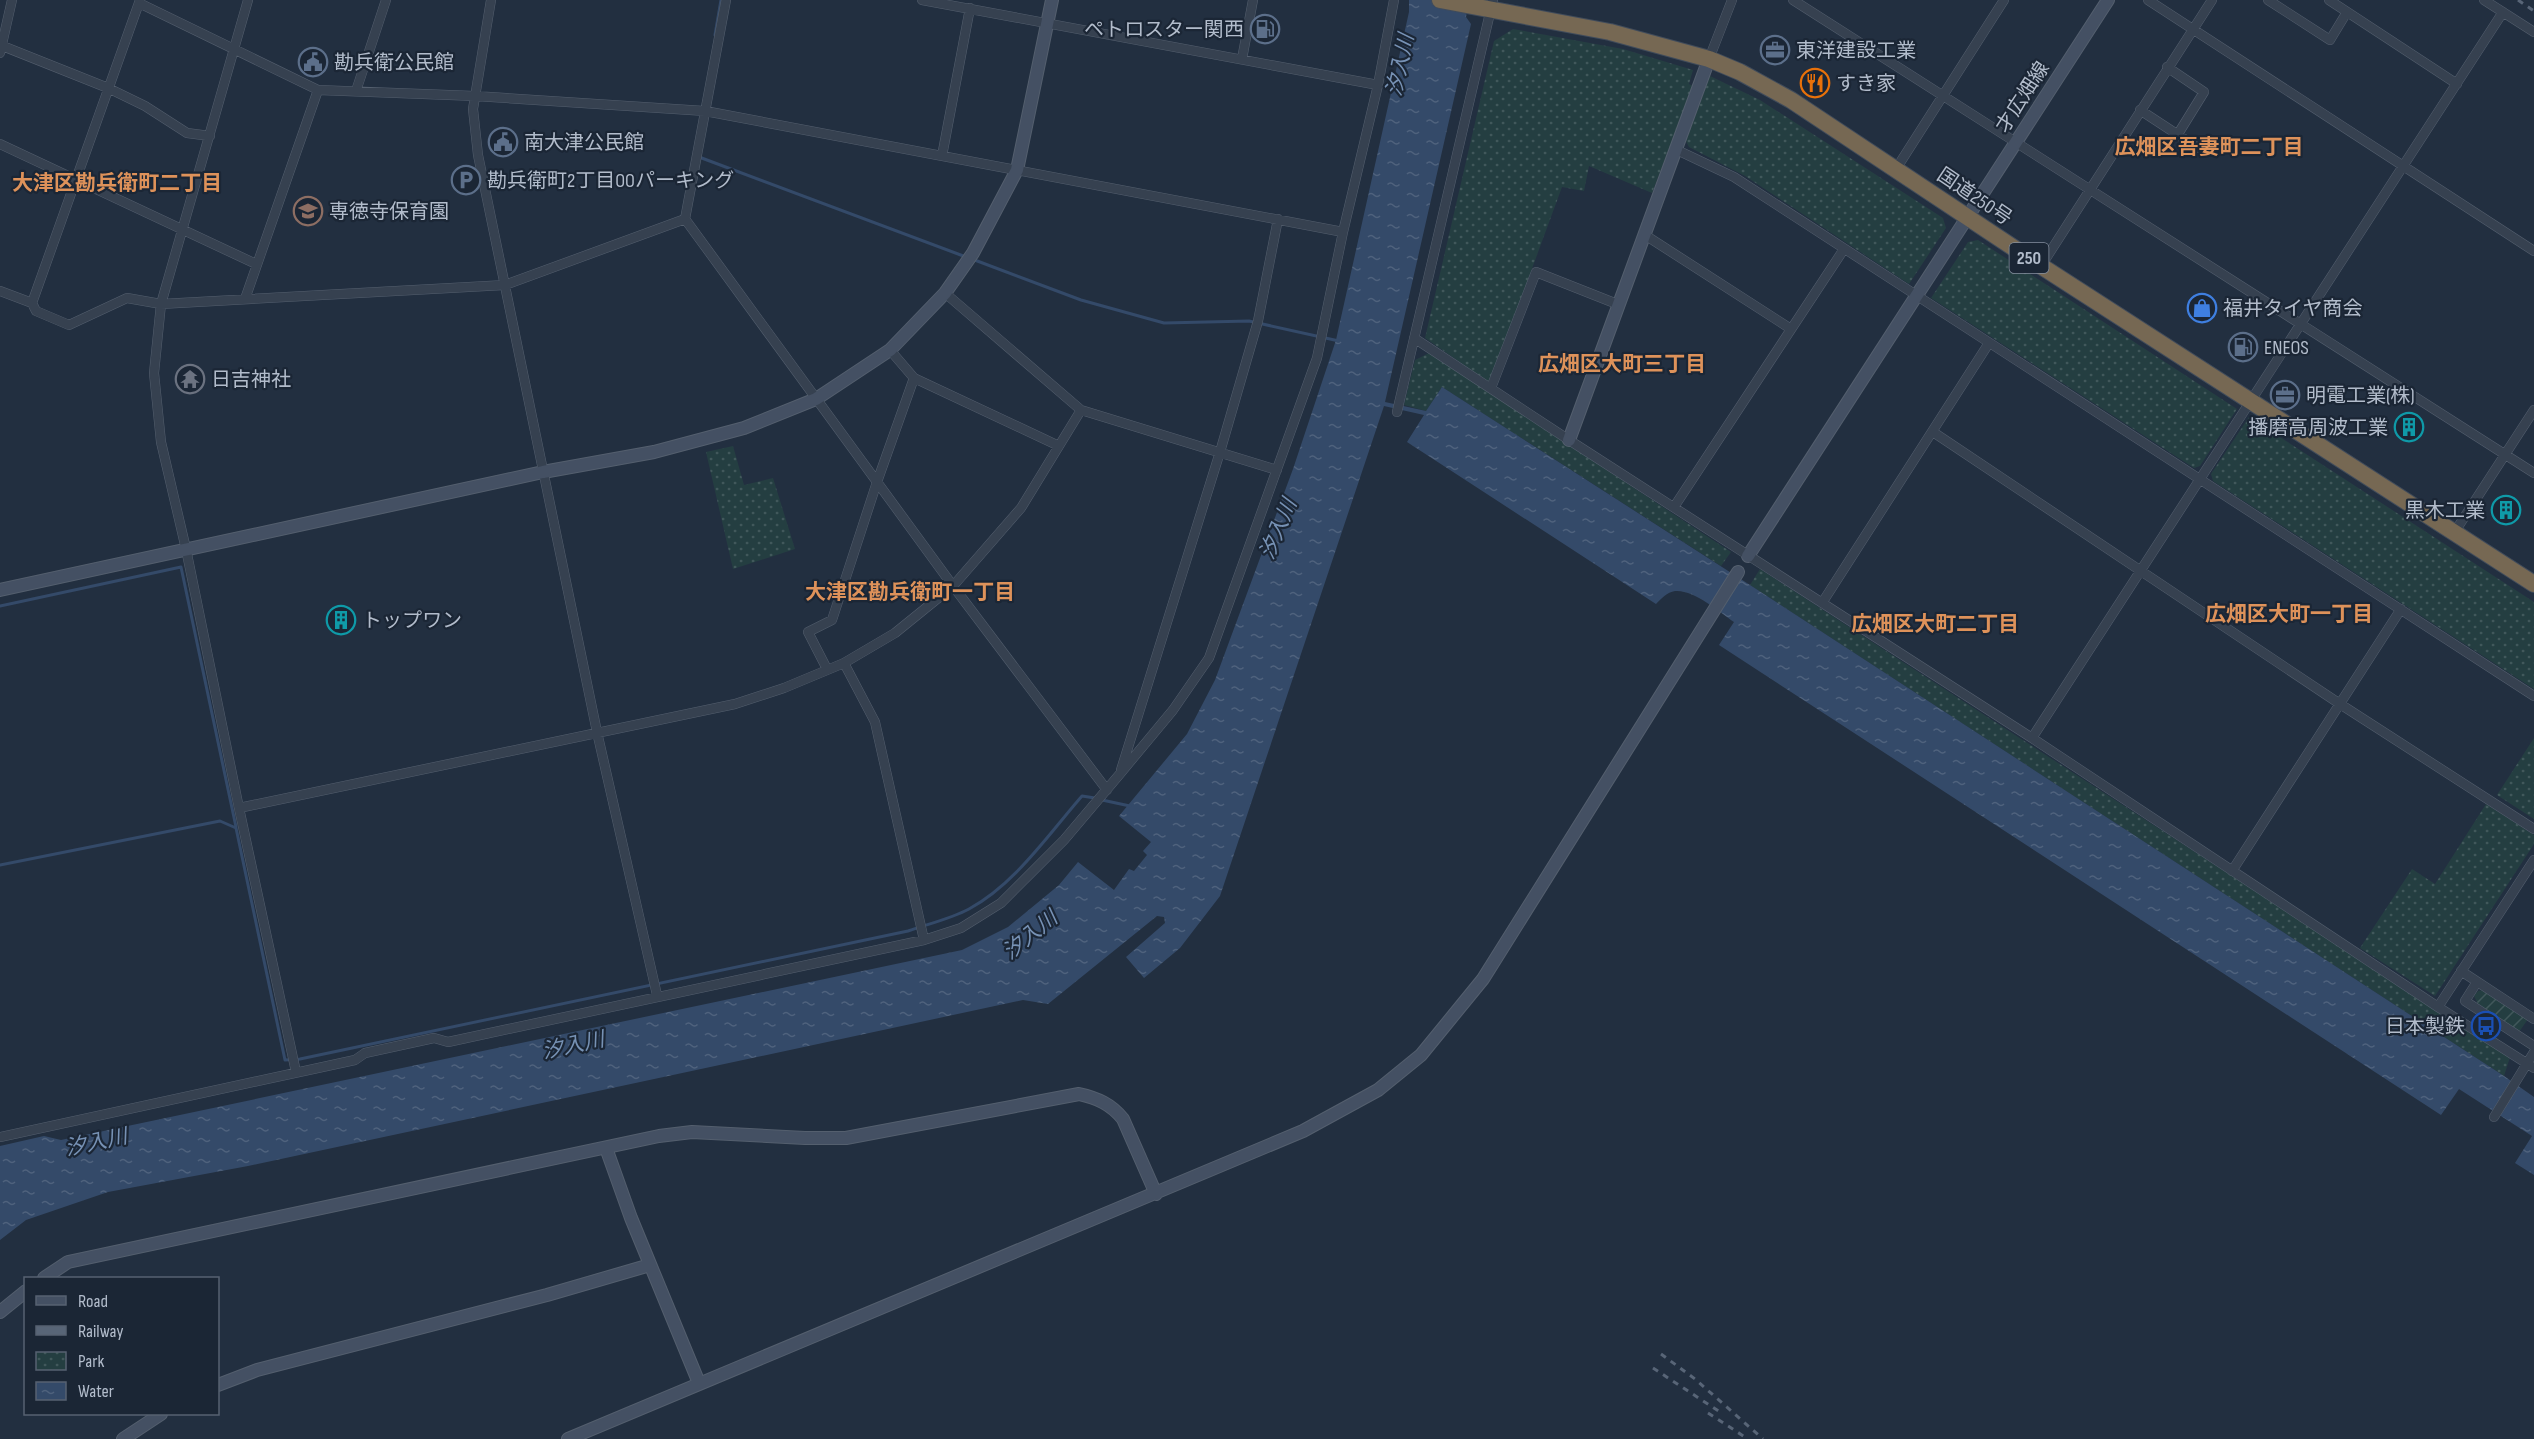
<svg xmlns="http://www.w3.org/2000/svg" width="2534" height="1439" font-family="'Sofia Sans Condensed','Noto Sans JP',sans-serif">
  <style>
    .park { fill: url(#park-dots) }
    .garden { fill: url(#garden-furrows) }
    .water { fill: url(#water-ripples) }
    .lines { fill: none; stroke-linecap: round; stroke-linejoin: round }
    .stream { stroke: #344a69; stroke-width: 3 }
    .street-casing { stroke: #545f6e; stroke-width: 10 }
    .secondary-casing { stroke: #545f6e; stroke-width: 14 }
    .highway-casing { stroke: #414c5b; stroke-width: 18 }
    .street { stroke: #364150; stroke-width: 9 }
    .secondary { stroke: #445063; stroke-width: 12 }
    .highway { stroke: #766853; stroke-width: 16 }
    .rail { stroke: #586577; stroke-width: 3; stroke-dasharray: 6 6; stroke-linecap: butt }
    .labels { text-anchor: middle; stroke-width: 4.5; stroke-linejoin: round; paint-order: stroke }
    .shield { fill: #1b2635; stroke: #858f9e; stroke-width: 1.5 }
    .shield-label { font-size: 18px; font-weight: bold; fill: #b2bccb }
    .poi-label { font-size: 20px; fill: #b2bccb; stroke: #1b2635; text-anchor: start }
    .street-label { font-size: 20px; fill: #b2bccb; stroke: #1b2635 }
    .water-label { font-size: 21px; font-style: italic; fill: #7792b5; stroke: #1b2635 }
    .neighbourhood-label { font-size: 21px; font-weight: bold; fill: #de925a; stroke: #1b2635 }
  </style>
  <defs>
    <pattern id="park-dots" width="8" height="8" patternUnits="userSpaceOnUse" patternTransform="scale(1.5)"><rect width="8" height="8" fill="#243e41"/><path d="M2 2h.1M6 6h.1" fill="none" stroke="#41585b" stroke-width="1.8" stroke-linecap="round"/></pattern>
    <pattern id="garden-furrows" width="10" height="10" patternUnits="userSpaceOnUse" patternTransform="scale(1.5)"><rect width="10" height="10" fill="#243e41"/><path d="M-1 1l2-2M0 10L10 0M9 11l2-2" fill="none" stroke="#41585b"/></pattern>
    <pattern id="water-ripples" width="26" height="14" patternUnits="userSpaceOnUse" patternTransform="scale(1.5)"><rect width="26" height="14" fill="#344a69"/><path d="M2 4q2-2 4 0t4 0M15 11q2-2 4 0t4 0" fill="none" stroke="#4f627d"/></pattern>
  </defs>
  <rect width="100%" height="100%" fill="#222f40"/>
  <path class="park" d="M1513,29L1623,49L1693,70L1689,84L1693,86L1652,193L1589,166L1584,191L1562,187L1490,383L1425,338L1494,41Z
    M1710,76L1760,100L1943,218L1946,228L1909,284L1745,176L1689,147L1686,141Z
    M1978,240L2237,409L2200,466L2194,468L1931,298L1968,242Z
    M1429,353L1731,552L1721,566L1442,387L1426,411L1404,405L1415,360Z
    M2249,417L2534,602V689L2213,481L2211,474Z
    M733,446L744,485L773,478L795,549L733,569L706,452Z
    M1760,569L2510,1057L2504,1076L1750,585Z
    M2534,738V819L2497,795Z
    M2486,804L2534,835V844L2435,996L2360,948L2412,869L2435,884Z"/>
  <path class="garden" d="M2483,990L2528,1019L2519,1032L2478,1004L2474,996L2478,991Z"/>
  <path class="water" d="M1409,0H1469L1466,17L1471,24L1385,402L1426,411L1442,387L1750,585L2504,1076L2534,1097V1175L2515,1163L2532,1136L2459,1089L2441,1115L1719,645L1734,622C1720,612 1693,589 1675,591C1667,592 1661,599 1656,604L1407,442L1424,415L1384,406L1220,896L1180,948L1144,978L1126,957L1165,923L1164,917L1157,916L1048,1004L1023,1000L248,1166L108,1192L26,1220L0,1240V1146L44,1136L61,1140L962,950L1008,927L1059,885L1078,862L1114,890L1129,869L1134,871L1147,855L1143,851L1151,842L1119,816L1187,734L1215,680L1293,469L1336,340L1409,12Z"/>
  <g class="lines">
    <path class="stream" d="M715,35L721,0
      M699,157L966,257
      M972,259L1081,300L1164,323L1249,321L1339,341
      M0,606L181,567L236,827
      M1102,800L1130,806
      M0,865L220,821L236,828L285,1060L300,1059L908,931C928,924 950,919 969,909C1015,884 1048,835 1082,796L1095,798"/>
    <g class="street-casing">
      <path id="street" d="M248,0L161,304L154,373L161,442L186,549L239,808L296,1072
        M491,0L473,109L478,155L597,732L657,995
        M726,0L685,219L953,586L1107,790
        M922,0L1378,85
        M1793,0L2534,473
        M2148,0L2534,251
        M2268,0L2330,40L2347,12
        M2329,0L2457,84
        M2484,0L2534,32
        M139,3L318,90L475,96L705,111L1343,232
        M0,45L108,88L145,106L187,133L210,136
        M0,53L12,0
        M1242,59L1253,0
        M1709,59L1732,0
        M2167,67L2204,92L2178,134
        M356,91L386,0
        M2140,110L2198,148
        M0,144L256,264
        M1677,150L1734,177L2534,696
        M942,156L970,8
        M1896,169L2004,0
        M1645,235L1791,329
        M2041,266L2212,0
        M0,291L32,303L36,311L69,325L127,298L161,304L505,285L685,219
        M945,293L1081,410L1277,470
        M245,299L318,90
        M32,303L140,0
        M1414,338L1569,440L2032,738L2438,1007L2534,1068
        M890,350L914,378L1059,446
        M1491,388L1536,272L1617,304
        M1397,412L1493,0
        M1933,432L2340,704L2534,829
        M1674,507L1844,249
        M2454,533L2534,410
        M1822,603L1989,343
        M844,663L875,722L924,940
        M827,669L808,632L832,620L877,482L914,378
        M2032,738L2503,12
        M1121,770L1220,452L1258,321L1278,219
        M239,808L735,704L784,688L844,663L895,633L953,586L1021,508L1081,410
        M2232,871L2401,609
        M2461,971L2534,1019
        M2477,982L2465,1001L2534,1046
        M2438,1007L2534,860
        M2494,1117L2534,1052
        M0,1137L355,1060L365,1053L434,1038L448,1042L924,940L961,928L1001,903L1064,840L1119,775L1173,710L1209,658L1317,358L1343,232L1378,85L1394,0"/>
    </g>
    <g class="secondary-casing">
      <path id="secondary" d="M1569,440L1709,59
        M1748,556L2108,0
        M0,590L543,472L654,452L744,428L816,399L890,350L945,293L973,253L1017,170L1052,0
        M606,1148L631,1218L699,1383
        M44,1278L68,1262L659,1136L692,1132L805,1138H846L1079,1094C1097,1098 1111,1104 1123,1119L1156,1194
        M0,1312L26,1291
        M218,1385L257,1370L547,1295L650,1265
        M123,1439L161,1414
        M568,1439L1303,1131L1378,1090L1421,1055L1483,979L1738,572"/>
    </g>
    <g class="highway-casing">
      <path id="highway" d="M1440,0L1610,32L1709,59L1740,72L1791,100L2041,266L2534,584"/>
    </g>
    <use href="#street" class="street"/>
    <use href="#secondary" class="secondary"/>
    <use href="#highway" class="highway"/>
    <path class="rail" d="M2518,0L2534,11
      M1661,1354L1695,1379L1763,1439
      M1653,1368L1723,1414
      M1708,1413L1748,1439"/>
  </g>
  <defs>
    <g id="fuel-ring" transform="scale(1.5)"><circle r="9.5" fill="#1b2635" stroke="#5c6f8a" stroke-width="1.5"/><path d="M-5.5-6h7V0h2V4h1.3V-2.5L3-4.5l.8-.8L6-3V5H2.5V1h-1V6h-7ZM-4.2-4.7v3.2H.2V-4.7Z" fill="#5c6f8a"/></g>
    <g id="office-ring" transform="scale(1.5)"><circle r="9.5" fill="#1b2635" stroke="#5c6f8a" stroke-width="1.5"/><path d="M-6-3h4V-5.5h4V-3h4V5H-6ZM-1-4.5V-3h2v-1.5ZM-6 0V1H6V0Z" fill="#5c6f8a"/></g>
    <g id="civic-ring" transform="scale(1.5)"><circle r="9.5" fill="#1b2635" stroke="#5c6f8a" stroke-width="1.5"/><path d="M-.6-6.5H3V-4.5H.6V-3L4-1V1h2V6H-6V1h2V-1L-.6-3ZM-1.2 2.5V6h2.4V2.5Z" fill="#5c6f8a"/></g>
    <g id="restaurant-ring" transform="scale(1.5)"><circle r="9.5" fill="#1b2635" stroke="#e8710a" stroke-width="1.5"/><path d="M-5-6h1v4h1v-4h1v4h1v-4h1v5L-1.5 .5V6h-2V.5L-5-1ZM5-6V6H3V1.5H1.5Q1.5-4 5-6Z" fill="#e8710a"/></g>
    <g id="parking-ring" transform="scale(1.5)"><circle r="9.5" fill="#1b2635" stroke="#5c6f8a" stroke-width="1.5"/><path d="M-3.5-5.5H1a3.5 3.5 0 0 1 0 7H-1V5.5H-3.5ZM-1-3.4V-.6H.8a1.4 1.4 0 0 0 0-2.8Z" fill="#5c6f8a"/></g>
    <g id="school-ring" transform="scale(1.5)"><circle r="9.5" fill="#1b2635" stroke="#8d6e63" stroke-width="1.5"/><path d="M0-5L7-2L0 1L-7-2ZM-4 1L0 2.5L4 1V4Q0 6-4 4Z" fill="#8d6e63"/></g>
    <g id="shop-ring" transform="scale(1.5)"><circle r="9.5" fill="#1b2635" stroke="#3f7fe0" stroke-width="1.5"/><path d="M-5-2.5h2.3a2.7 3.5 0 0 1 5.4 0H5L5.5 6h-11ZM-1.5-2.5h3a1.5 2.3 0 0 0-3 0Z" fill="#3f7fe0"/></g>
    <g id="temple-ring" transform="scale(1.5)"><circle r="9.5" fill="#1b2635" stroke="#6b7280" stroke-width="1.5"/><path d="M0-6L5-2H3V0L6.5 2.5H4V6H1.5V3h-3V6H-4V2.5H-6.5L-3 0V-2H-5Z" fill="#6b7280"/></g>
    <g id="building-ring" transform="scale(1.5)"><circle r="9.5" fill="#1b2635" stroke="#0f9aa8" stroke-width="1.5"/><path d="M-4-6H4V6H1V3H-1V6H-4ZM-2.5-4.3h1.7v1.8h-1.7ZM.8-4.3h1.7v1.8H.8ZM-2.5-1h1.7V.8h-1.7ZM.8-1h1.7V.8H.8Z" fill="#0f9aa8"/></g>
    <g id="bus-ring" transform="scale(1.5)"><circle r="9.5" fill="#1b2635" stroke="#1a4fb4" stroke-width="1.5"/><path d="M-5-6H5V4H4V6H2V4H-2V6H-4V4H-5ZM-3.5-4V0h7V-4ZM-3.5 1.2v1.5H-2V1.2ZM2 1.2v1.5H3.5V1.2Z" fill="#1a4fb4"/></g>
  </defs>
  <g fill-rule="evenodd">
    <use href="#fuel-ring" x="1265" y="29"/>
    <use href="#office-ring" x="1775" y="50"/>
    <use href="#civic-ring" x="313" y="62"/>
    <use href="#restaurant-ring" x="1815" y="83"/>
    <use href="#civic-ring" x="503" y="142"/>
    <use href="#parking-ring" x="466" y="180"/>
    <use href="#school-ring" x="308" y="211"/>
    <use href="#shop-ring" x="2202" y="308"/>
    <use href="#fuel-ring" x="2243" y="347"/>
    <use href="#temple-ring" x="190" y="379"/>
    <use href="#office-ring" x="2285" y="395"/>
    <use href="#building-ring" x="2409" y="427"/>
    <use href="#building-ring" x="2506" y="510"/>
    <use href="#building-ring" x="341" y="620"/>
    <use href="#bus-ring" x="2486" y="1026"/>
  </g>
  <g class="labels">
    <rect class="shield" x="2009.5" y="243" width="39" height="30" rx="4.5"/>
    <g class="shield-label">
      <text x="2029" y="264">250</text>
    </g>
    <g class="poi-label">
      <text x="1244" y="36" text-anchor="end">ペトロスター関西</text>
      <text x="1796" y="57">東洋建設工業</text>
      <text x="334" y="69">勘兵衛公民館</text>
      <text x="1836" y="90">すき家</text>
      <text x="524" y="149">南大津公民館</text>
      <text x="487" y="187">勘兵衛町2丁目OOパーキング</text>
      <text x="329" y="218">専徳寺保育園</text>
      <text x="2223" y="315">福井タイヤ商会</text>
      <text x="2264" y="354">ENEOS</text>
      <text x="211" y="386">日吉神社</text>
      <text x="2306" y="402">明電工業(株)</text>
      <text x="2388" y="434" text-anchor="end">播磨高周波工業</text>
      <text x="2485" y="517" text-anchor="end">黒木工業</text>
      <text x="362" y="627">トップワン</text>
      <text x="2465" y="1033" text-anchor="end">日本製鉄</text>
    </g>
    <g class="street-label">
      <text transform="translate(2022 97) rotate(-57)" y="7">才広畑線</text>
      <text transform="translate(1975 196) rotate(34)" y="7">国道250号</text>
    </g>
    <g class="water-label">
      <text transform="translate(1400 65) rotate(-78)" y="7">汐入川</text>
      <text transform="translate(1278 529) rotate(-67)" y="7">汐入川</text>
      <text transform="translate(1030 935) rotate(-39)" y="7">汐入川</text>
      <text transform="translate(573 1045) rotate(-12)" y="7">汐入川</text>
      <text transform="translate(96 1142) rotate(-12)" y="7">汐入川</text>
    </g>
    <g class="neighbourhood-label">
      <text x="2209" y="154">広畑区吾妻町二丁目</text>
      <text x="117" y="190">大津区勘兵衛町二丁目</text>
      <text x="1622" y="371">広畑区大町三丁目</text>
      <text x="910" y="599">大津区勘兵衛町一丁目</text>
      <text x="2289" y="621">広畑区大町一丁目</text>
      <text x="1935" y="631">広畑区大町二丁目</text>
    </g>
  </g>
  <rect x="24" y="1277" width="195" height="138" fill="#1b2635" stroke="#576271" stroke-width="1.5"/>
  <rect x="36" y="1296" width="30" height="9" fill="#445063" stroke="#576271" stroke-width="1.5"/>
  <text x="78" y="1307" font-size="18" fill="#b2bccb">Road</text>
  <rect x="36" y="1326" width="30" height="9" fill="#586577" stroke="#576271" stroke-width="1.5"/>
  <text x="78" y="1337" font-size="18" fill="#b2bccb">Railway</text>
  <rect x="36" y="1352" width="30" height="18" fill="url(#park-dots)" stroke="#576271" stroke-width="1.5"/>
  <text x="78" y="1367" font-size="18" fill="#b2bccb">Park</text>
  <rect x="36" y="1382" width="30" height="18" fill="url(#water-ripples)" stroke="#576271" stroke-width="1.5"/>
  <text x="78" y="1397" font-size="18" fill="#b2bccb">Water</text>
</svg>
